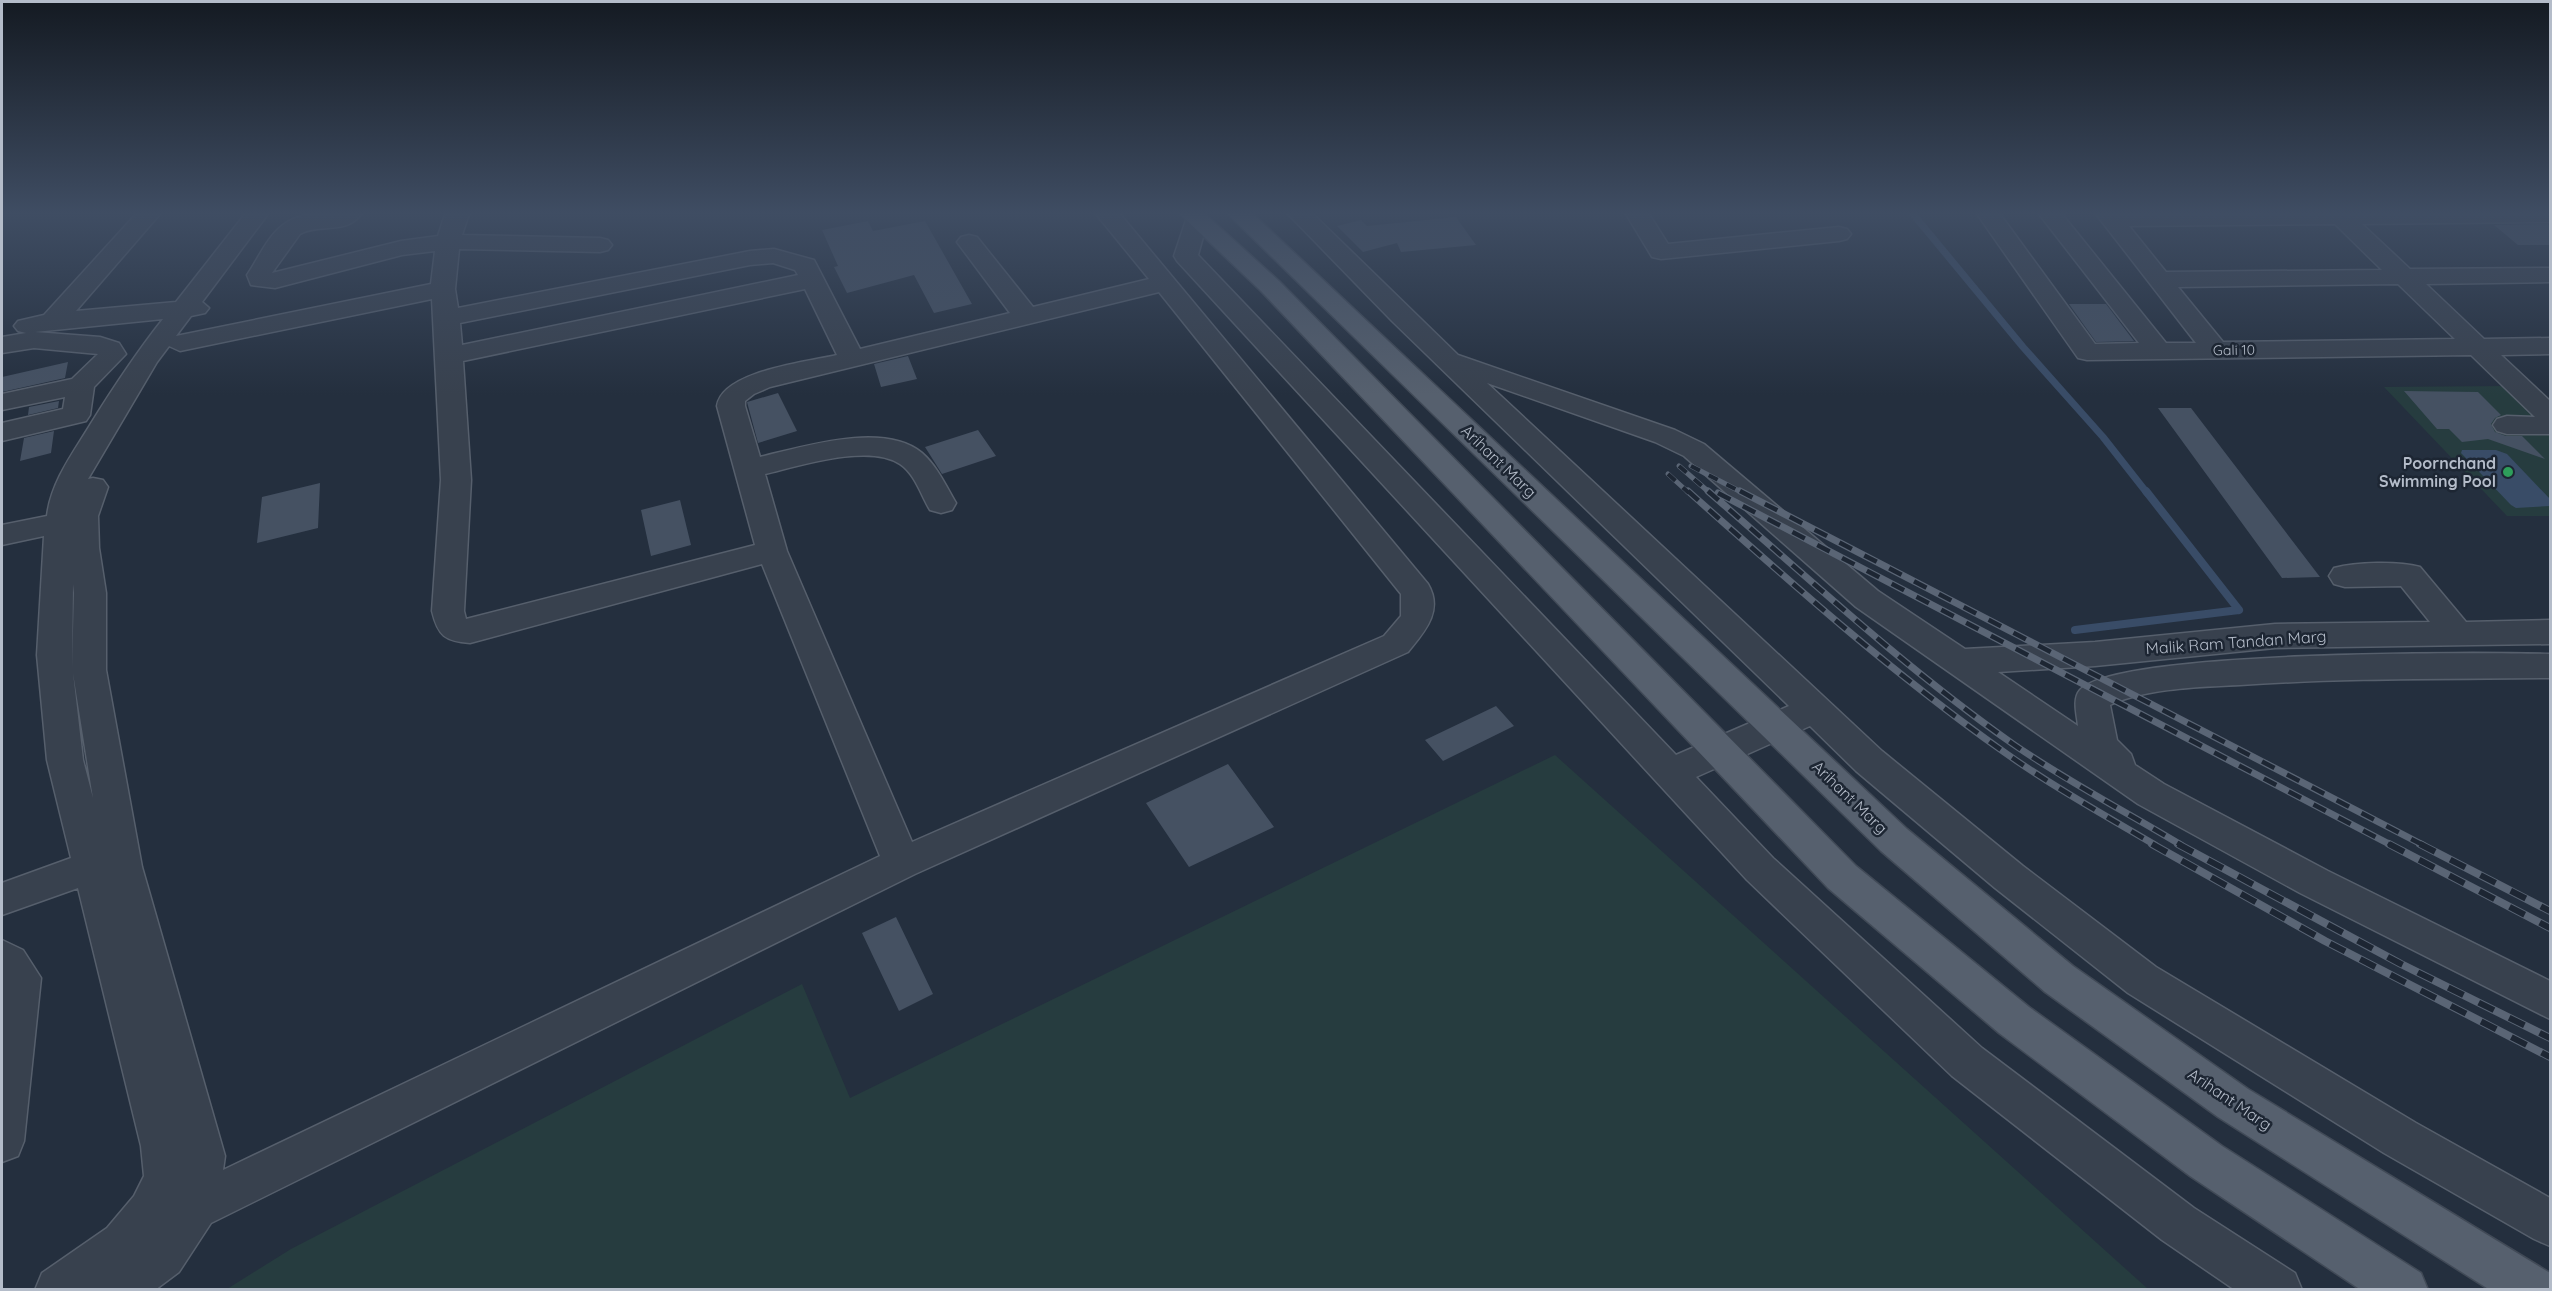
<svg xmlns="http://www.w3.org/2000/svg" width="2552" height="1291" font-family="Quicksand,sans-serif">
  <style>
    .green { fill: #263c3f }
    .water { fill: #394c67 }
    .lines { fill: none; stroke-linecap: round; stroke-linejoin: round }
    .stream-far1 { stroke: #394c67; stroke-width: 7 }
    .stream { stroke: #394c67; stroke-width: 8 }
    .building { fill: #455162 }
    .minor-casing { stroke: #565f6c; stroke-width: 3 }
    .major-casing { stroke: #414a57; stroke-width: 3 }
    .minor { fill: #38414e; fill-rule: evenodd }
    .major { fill: #56606e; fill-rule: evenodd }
    .rail-far2-casing { stroke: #5a6575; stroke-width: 5 }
    .rail-far1-casing { stroke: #5a6575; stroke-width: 7 }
    .rail-casing { stroke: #5a6575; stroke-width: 8 }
    .rail-far2 { stroke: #1d2633; stroke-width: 4; stroke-dasharray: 10; stroke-linecap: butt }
    .rail-far1 { stroke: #1d2633; stroke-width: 4.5; stroke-dasharray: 14; stroke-linecap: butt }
    .rail { stroke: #1d2633; stroke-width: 6; stroke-dasharray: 17; stroke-linecap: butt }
    .leisure-dot { fill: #2e9e5b; stroke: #1d2633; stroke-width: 2 }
    .labels { text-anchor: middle; stroke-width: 5; stroke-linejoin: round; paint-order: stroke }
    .far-street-label { font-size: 14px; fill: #b4bcc9; stroke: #1d2633 }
    .street-label { font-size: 16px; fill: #b4bcc9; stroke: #1d2633 }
    .poi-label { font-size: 16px; font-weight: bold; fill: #b4bcc9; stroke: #1d2633; text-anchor: end }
  </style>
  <rect width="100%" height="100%" fill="#242f3e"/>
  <path class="green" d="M2508,386L2550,428V516H2507L2384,387Z
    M1555,755L2148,1289H227L291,1249L802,984L850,1098Z"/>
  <path class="water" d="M2462,450H2496L2507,454L2550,499V506L2516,508L2511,505L2461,453Z"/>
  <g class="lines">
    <path class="stream-far1" d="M1913,214L2023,347L2103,437L2147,493"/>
    <path class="stream" d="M2146,491L2239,610
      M2075,630L2239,610"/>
  </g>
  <path class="building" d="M1456,217L1476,245L1401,252L1397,243L1363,252L1337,226L1361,220L1367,226Z
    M868,221L873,231L925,221L972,304L934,313L914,275L847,293L834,267L838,266L822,230Z
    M2548,224L2550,227V245H2518L2494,225Z
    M2069,304H2106L2134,341L2096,342Z
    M908,356L917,379L881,387L874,364Z
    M68,362L65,378L2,392V377Z
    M2404,391L2478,392L2501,415L2495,418L2491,424L2495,432L2506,436H2522L2545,459L2488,439L2462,442L2449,429H2437Z
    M778,393L797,431L758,443L747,402Z
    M59,401L58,408L28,415L29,407Z
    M2158,408H2191L2320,577L2282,578Z
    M978,430L996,456L942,474L925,447Z
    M54,431L51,453L20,461L24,438Z
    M320,483L318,528L257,543L262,497Z
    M680,500L691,545L651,556L641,510Z
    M1496,706L1514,726L1443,761L1425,740Z
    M1228,764L1274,827L1189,867L1146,803Z
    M896,917L933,994L899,1011L862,933Z"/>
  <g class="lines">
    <g class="minor-casing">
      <path id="minor" d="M136,214H160L76,311L176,302L245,214H268L202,302L209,308L205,313L191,316L176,336L431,284L435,251L402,255L275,288L251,285L247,275C258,259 267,237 283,225C302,209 338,214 361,214C347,235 319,223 300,234L272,273L401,241L438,236L445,214H469L462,235L600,238L608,240L612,245L608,250L600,252L459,249L455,289L458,308L750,251L774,249L814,260L860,349L1010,313L957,242L961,237L969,235L977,237L1033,307L1149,279L1096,214H1120L1428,584C1444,611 1424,632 1408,652L915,874L211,1223L179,1272L155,1290H35L42,1273L107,1228L134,1196L144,1176L141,1146L78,888L2,915V883L71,858L47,760L37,655L44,536L2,545V525L47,516C51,482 73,453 90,425C113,388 136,353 163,319L35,332L100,337L119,343L126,354L94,387L90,415L86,421L2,441V423L63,409L65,397L2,410V394L72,379L98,354L34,348L2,353V337L26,333L18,331L14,326L18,321L44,315ZM773,263L795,270L798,275L462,345L460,323L750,265ZM805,289L837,355C807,362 722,371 717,406L755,545L466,619L464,611L471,480L463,361ZM1159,292L1401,594V616L1384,636L912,842L787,551L765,474C799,466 869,443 900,464C915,474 921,495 930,510L941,513L952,510L956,503C946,486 937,466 922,453C884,421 803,447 760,457L745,406V401L754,394L770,387ZM432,299L441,480L432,611C438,636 445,641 470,643L762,564L880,856L223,1170L225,1156L142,867L106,670V593L99,548L98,516L108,487L103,480L93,478L88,479L157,362L169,346L180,351ZM73,584L74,593L72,669ZM73,673L93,798L83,760Z
        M1188,214H1204L1208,219L1198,255L1676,755L1789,706L1392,321L1288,214H1313L1458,355L1675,430L1704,444L1878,591L1965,649L2095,642L2275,624L2430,622L2401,586L2345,587L2334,584L2329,576L2334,568C2356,562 2398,561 2420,567L2466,622L2550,620V644L2275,648L2095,666L1998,672L2078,726C2077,715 2072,699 2080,690C2115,650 2482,652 2550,654V678C2447,679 2343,678 2240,685C2200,687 2147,688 2110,705L2117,740L2131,754L2135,765L2164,784L2328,871L2550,981V1019L2300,893L2138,804L1856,607L1684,456L1655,442L1487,383L1882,751L2023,866L2156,967L2416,1123L2550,1198V1246L2534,1239L2384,1153L2128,993L1995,888L1856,771L1810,726L1696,777L1773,858L1982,1048L2194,1208L2295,1273L2302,1290H2235L2162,1240L1952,1076L1747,880L1177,261L1174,256Z
        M1626,214H1649L1668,244L1839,227L1847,229L1851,234L1847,239L1839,241L1661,259L1652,257Z
        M1977,214H2000L2095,344L2139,343L2039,214H2062L2166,343H2196L2096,214H2550V222L2362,224L2410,269L2550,268V282L2426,284L2484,339L2550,338V354L2501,355L2550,401V434H2507L2497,431L2493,425L2497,419L2507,416L2535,417L2471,355L2087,360L2078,358ZM2335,224L2382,270L2166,272L2129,226ZM2398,284L2455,339L2223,342L2178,287Z
        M2,940L23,950L41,978L24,1141L18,1156L2,1162Z"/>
    </g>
    <g class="major-casing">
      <path id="major" d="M1180,214H1205L1279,281L1856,866L2029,1007L2222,1146L2421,1273L2428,1290H2361L2190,1176L1999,1033L1828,888L1261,291Z
        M1228,214H1253L1907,829L2073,966L2248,1089L2550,1273V1290H2490L2218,1117L2045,992L1881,851Z"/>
    </g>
    <use href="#minor" class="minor"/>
    <use href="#major" class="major"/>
    <g class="rail-far2-casing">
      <path id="rail-far2" d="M1679,466L1710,493
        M1691,466L1743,493
        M1668,474L1689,493"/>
    </g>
    <g class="rail-far1-casing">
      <path id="rail-far1" d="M1688,491C1790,582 1892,673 2004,752C2052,786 2104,815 2155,845
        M1708,491C1808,578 1905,668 2013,744C2065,780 2126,812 2181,845
        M1740,491L2423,845
        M1718,493L2391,845"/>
    </g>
    <g class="rail-casing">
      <path id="rail" d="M2152,844L2325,941L2550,1057
        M2178,844L2401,964L2550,1038
        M2389,844L2550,928
        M2420,844L2550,911"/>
    </g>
    <use href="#rail-far2" class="rail-far2"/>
    <use href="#rail-far1" class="rail-far1"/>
    <use href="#rail" class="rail"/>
  </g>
  <linearGradient id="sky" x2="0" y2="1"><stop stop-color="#141a22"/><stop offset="0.54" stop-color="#3f4d63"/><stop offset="1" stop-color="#3f4d63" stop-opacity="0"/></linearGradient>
  <rect width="2552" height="395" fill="url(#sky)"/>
  <circle class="leisure-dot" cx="2508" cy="472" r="6"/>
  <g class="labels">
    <g class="far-street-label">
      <text transform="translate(2234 350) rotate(-1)" y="5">Gali 10</text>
    </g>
    <g class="street-label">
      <text transform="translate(1499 461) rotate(44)" y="6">Arihant Marg</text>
      <text transform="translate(2236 642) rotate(-4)" y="6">Malik Ram Tandan Marg</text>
      <text transform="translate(1850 797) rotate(44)" y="6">Arihant Marg</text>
      <text transform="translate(2230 1099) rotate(34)" y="6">Arihant Marg</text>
    </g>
    <g class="poi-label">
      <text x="2496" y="469">Poornchand<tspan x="2496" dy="18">Swimming Pool</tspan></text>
    </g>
  </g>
  <rect width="2552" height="1291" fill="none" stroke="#b4bcc9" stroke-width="6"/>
</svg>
